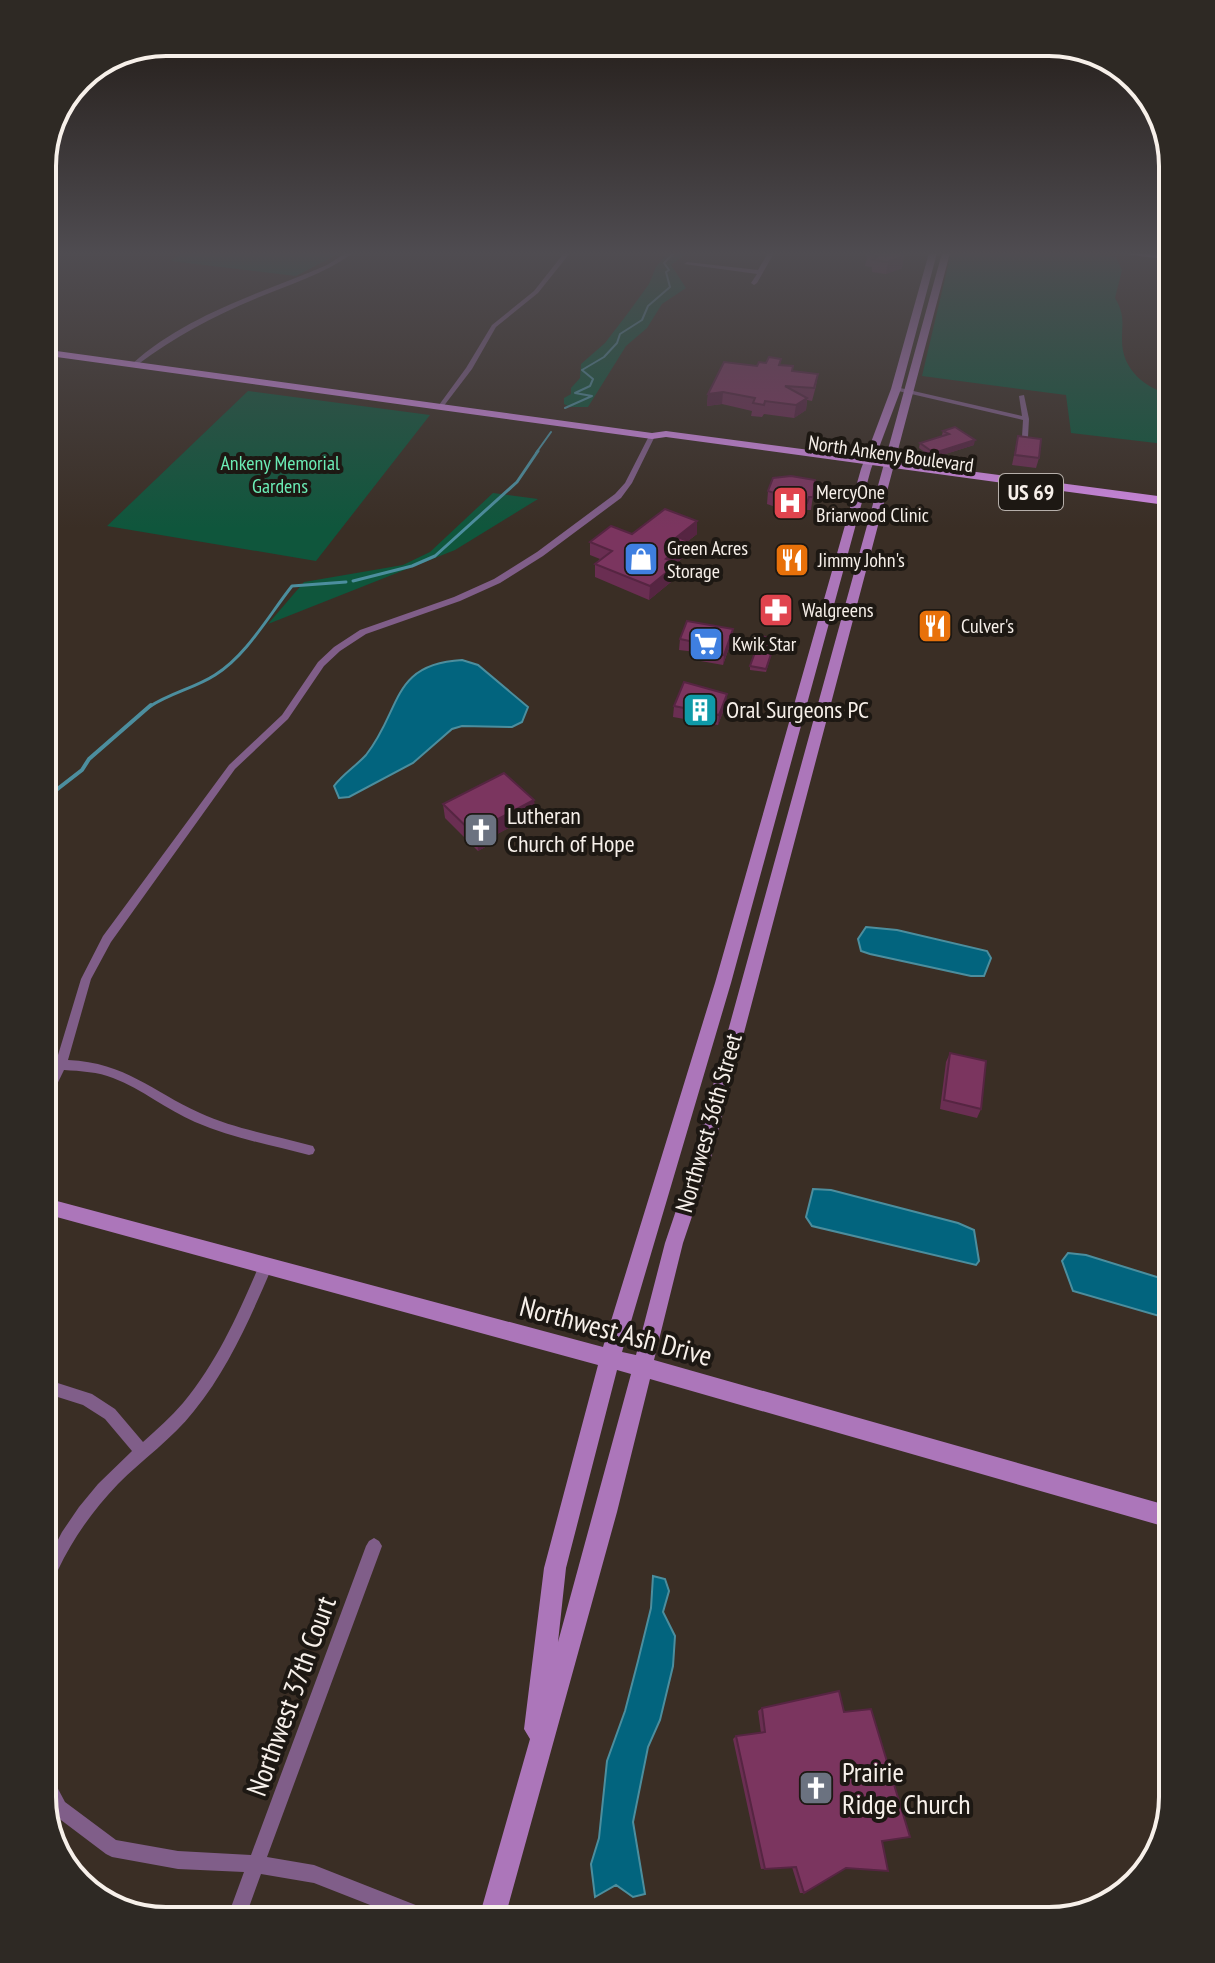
<svg xmlns="http://www.w3.org/2000/svg" width="1215" height="1963" font-family="'PT Sans Narrow',sans-serif">
  <style>
    .green { fill: #0f563c }
    .water { fill: #02647e; stroke: #4c8e9e; stroke-width: 2 }
    .lines { fill: none; stroke-linecap: round; stroke-linejoin: round }
    .stream-far2 { stroke: #4c8e9e; stroke-width: 2 }
    .stream-far1 { stroke: #4c8e9e; stroke-width: 3 }
    .stream { stroke: #4c8e9e; stroke-width: 4 }
    .street { fill: #805e89; fill-rule: evenodd }
    .secondary { fill: #ac76ba; fill-rule: evenodd }
    .primary { fill: #ce88e0; fill-rule: evenodd }
    .wall { fill: #6a2e52 }
    .shaded-wall { fill: #562542 }
    .building { fill: #7b355f; stroke: #562542; stroke-width: 2 }
    .labels { text-anchor: middle; stroke-width: 8; stroke-linejoin: round; paint-order: stroke }
    .far-street-label { font-size: 20px; fill: #f7f0ea; stroke: #1d1813 }
    .far-park-label { font-size: 20px; fill: #6becb5; stroke: #1d1813 }
    .far-poi-label { font-size: 20px; fill: #f7f0ea; stroke: #1d1813; text-anchor: start }
    .shield { fill: #1d1813; stroke: #b6afaa; stroke-width: 2 }
    .shield-label { font-size: 22px; font-weight: bold; fill: #f7f0ea }
    .poi-label { font-size: 24px; fill: #f7f0ea; stroke: #1d1813; text-anchor: start }
    .street-label { font-size: 24px; fill: #f7f0ea; stroke: #1d1813 }
    .near-street-label { font-size: 28px; fill: #f7f0ea; stroke: #1d1813 }
    .near-poi-label { font-size: 28px; fill: #f7f0ea; stroke: #1d1813; text-anchor: start }
    .rim { fill: none; stroke: #f7f0ea; stroke-width: 4 }
  </style>
  <rect width="100%" height="100%" fill="#3a2e25"/>
  <path class="green" d="M181,253H340L296,276L171,261Z
    M668,253H687L671,265L686,288L662,304L647,328L626,346L588,407H570L564,404V398L571,394V388L580,378L581,364L605,343L628,313L649,284L656,267Z
    M951,253H1084L1116,257L1122,270L1115,298C1125,315 1122,322 1122,340C1122,371 1146,388 1173,396V445L1071,433L1066,395L922,376Z
    M248,391L430,415L316,561L107,526Z
    M493,493L538,499L455,550L268,624L304,582L403,565L430,552Z"/>
  <path class="water" d="M462,660L478,665L528,707L522,722L512,727L462,726L452,729L413,763L349,797L339,798L334,786C343,774 356,766 366,755C402,710 390,664 462,660Z
    M866,927L897,930L987,951L991,958L984,976H971L870,954L861,951L858,939Z
    M813,1189L831,1190L958,1223L974,1230L979,1261L976,1265L812,1226L806,1217Z
    M1068,1253L1086,1255L1173,1282V1320L1073,1291L1062,1261Z
    M653,1576L665,1579L669,1591L663,1612L675,1636L673,1666L660,1720L648,1747L633,1822L645,1894L633,1897L616,1885L595,1897L591,1864L599,1838L607,1761L625,1711L638,1661L651,1608Z"/>
  <g class="lines">
    <path class="stream-far2" d="M565,408L592,396L575,393L590,386L593,379L582,370L604,357L617,343L620,334L642,320L648,306L670,287L666,272L669,270L664,263L674,253
      M536,453L551,432"/>
    <path class="stream-far1" d="M353,581L412,566L435,556L517,482L538,451
      M149,707C170,693 195,688 215,675C247,655 269,615 292,586L346,582"/>
    <path class="stream" d="M42,801L82,770L89,759L151,705"/>
    <path class="street" d="M346,253H353C324,274 289,285 257,298C214,316 174,337 137,365L132,364C186,315 261,293 327,265Z
      M564,253H570L538,293L496,327L472,369L443,407H439V405L466,368L492,325L534,291Z
      M768,253H774L757,283L754,285L751,283L757,274L684,264L687,262L758,270Z
      M896,387L1022,416L1019,396L1024,395L1029,419L1028,437L1025,439L1022,437L1023,420L894,390L893,389Z
      M652,434L655,436L632,483L621,498L543,556L500,583L460,601L366,634L340,651L324,666L288,719L235,769L111,942L91,979L68,1060C127,1063 151,1091 200,1113C235,1129 273,1135 309,1145L313,1146L315,1150L313,1154L309,1155C271,1145 232,1138 195,1122C167,1110 142,1089 113,1078C98,1072 81,1071 64,1070L46,1107L42,1108V1091L55,1065L81,979L103,936L229,765L282,715L318,662L334,647L360,630L454,597L494,579L537,552L615,494L625,483L649,436Z
      M266,1259L271,1261L273,1265C251,1316 229,1368 194,1411C172,1439 143,1459 118,1484C94,1509 73,1538 58,1570C54,1579 51,1589 48,1599L42,1601V1571L62,1532L79,1507L98,1484L132,1451L105,1419L83,1405L42,1392V1378L92,1394L115,1409L143,1442C157,1429 171,1417 183,1403C218,1361 240,1310 261,1261Z
      M374,1538L379,1541L382,1546L267,1857L314,1865L441,1915L444,1921H411L314,1883L261,1874L244,1921H226L244,1872L178,1869L112,1857L106,1854L53,1814L42,1793V1768L48,1770L65,1802L116,1840L178,1851L251,1855L366,1546L369,1541Z"/>
    <path class="secondary" d="M42,253H47L42,256Z
      M929,253H937L901,389L871,469L731,983L622,1352L636,1355L665,1243L690,1169L942,253H950L708,1169L683,1243L654,1360L1173,1507V1529L650,1379L617,1512L504,1921H478L530,1739L524,1729L544,1568L598,1365L42,1213V1197L603,1347L715,983L861,469L891,389ZM617,1370L631,1374L558,1642L566,1568Z
      M1127,253L1173,256V260L1131,255Z"/>
    <path class="primary" d="M42,349L652,433L666,431L1173,498V506L666,437L652,439L42,355Z"/>
  </g>
  <path class="wall" d="M868,253L902,268L886,274L872,272V267L865,266Z
    M781,365L793,371L818,374L816,386L812,401L807,400L806,410L794,418L764,414L762,417L751,416L752,411L722,404L707,406L708,394L757,366Z
    M943,431L974,445L933,458L919,448L920,443L943,436L942,435Z
    M1018,436L1039,458L1036,468L1012,465Z
    M815,480L811,510H807L805,516L780,512L781,509L767,504L768,491Z
    M697,521V534L688,541L687,554L677,563H678L677,577L649,600L595,577V564L600,559L590,555V542Z
    M733,629L732,639L723,665L695,660L696,652L679,650L680,639Z
    M776,639L766,672L750,670V666Z
    M726,704L718,725L673,717L674,706Z
    M534,800L535,814L486,840L487,846L478,851L445,818L443,804Z
    M950,1053L981,1109L977,1118L940,1109L946,1062Z
    M762,1708L844,1712L882,1841L846,1868L804,1893H800L792,1867L761,1869L733,1739L736,1736L761,1733L758,1711Z"/>
  <path class="shaded-wall" d="M904,256L902,268L886,274L888,262Z
    M723,392L722,404L707,406L708,394Z
    M807,398L806,410L794,418L796,405Z
    M975,440L974,445L933,458L934,453Z
    M697,521V534L688,541L687,554L666,572V559L677,537Z
    M678,563L677,577L649,600L650,586Z
    M733,629L732,639L723,665L724,655Z
    M727,694L726,704L718,725L719,715Z
    M534,800L535,814L486,840L487,846L478,851L477,837L481,828Z"/>
  <path class="building" d="M868,253H900L904,256L888,262L873,260L877,256L867,254Z
    M769,357L781,359L779,365L793,366L792,371L818,374L814,388L785,386L807,398L796,405L765,401L764,405L753,403L755,398L723,392L708,394L724,362L757,366L759,362L766,363Z
    M955,427L975,440L934,453L920,443L949,434L943,431Z
    M1018,436L1041,439L1039,458L1015,455Z
    M791,476L815,480L813,497H809L807,503L782,499L783,496L768,491L773,478Z
    M665,509L697,521L677,537L688,541L666,559L678,563L650,586L595,564L612,551L590,542L611,526L632,534Z
    M687,621L733,629L724,655L696,650L699,643L680,639Z
    M761,636L776,639L766,669L750,666Z
    M684,682L727,694L719,715L674,706Z
    M504,773L534,800L481,828L486,833L477,837L443,804Z
    M950,1053L986,1061L981,1109L944,1100Z
    M839,1691L844,1712L871,1709L910,1837L882,1841L888,1871L846,1868L804,1893L796,1867L765,1869L736,1736L765,1732L762,1708Z"/>
  <linearGradient id="sky" x2="0" y2="1"><stop stop-color="#201914"/><stop offset="0.48" stop-color="#4f4c51"/><stop offset="1" stop-color="#4f4c51" stop-opacity="0"/></linearGradient>
  <rect width="1215" height="528" fill="url(#sky)"/>
  <defs>
    <g id="hospital-square" transform="scale(1.8)"><rect x="-9" y="-9" width="18" height="18" rx="4" fill="#e0444e" stroke="#1d1813"/><path d="M-5-5h3v3.5h4V-5h3V5h-3V1.5h-4V5h-3Z" fill="#fff"/></g>
    <g id="shop-square" transform="scale(1.8)"><rect x="-9" y="-9" width="18" height="18" rx="4" fill="#3f7fe0" stroke="#1d1813"/><path d="M-5-2.5h2.3a2.7 3.5 0 0 1 5.4 0H5L5.5 6h-11ZM-1.5-2.5h3a1.5 2.3 0 0 0-3 0Z" fill="#fff"/></g>
    <g id="restaurant-square" transform="scale(1.8)"><rect x="-9" y="-9" width="18" height="18" rx="4" fill="#e8710a" stroke="#1d1813"/><path d="M-5-6h1v4h1v-4h1v4h1v-4h1v5L-1.5 .5V6h-2V.5L-5-1ZM5-6V6H3V1.5H1.5Q1.5-4 5-6Z" fill="#fff"/></g>
    <g id="pharmacy-square" transform="scale(1.8)"><rect x="-9" y="-9" width="18" height="18" rx="4" fill="#e0444e" stroke="#1d1813"/><path d="M-2-6h4v4h4v4h-4v4h-4v-4h-4v-4h4Z" fill="#fff"/></g>
    <g id="supermarket-square" transform="scale(1.8)"><rect x="-9" y="-9" width="18" height="18" rx="4" fill="#3f7fe0" stroke="#1d1813"/><path d="M-6-5.5h2.5l.6 2H6L4.5 2H-2.5L-4.4-4H-6ZM-1.5 3.2a1.3 1.3 0 1 0 .1 0ZM3 3.2a1.3 1.3 0 1 0 .1 0Z" fill="#fff"/></g>
    <g id="building-square" transform="scale(1.8)"><rect x="-9" y="-9" width="18" height="18" rx="4" fill="#0f9aa8" stroke="#1d1813"/><path d="M-4-6H4V6H1V3H-1V6H-4ZM-2.5-4.3h1.7v1.8h-1.7ZM.8-4.3h1.7v1.8H.8ZM-2.5-1h1.7V.8h-1.7ZM.8-1h1.7V.8H.8Z" fill="#fff"/></g>
    <g id="church-square" transform="scale(1.8)"><rect x="-9" y="-9" width="18" height="18" rx="4" fill="#6b7280" stroke="#1d1813"/><path d="M-1.2-6h2.4v3.5h3.3v2.4h-3.3V6h-2.4V-.1h-3.3v-2.4h3.3Z" fill="#fff"/></g>
  </defs>
  <g fill-rule="evenodd">
    <use href="#hospital-square" x="790" y="503"/>
    <use href="#shop-square" x="641" y="559"/>
    <use href="#restaurant-square" x="792" y="560"/>
    <use href="#pharmacy-square" x="776" y="610"/>
    <use href="#restaurant-square" x="935" y="626"/>
    <use href="#supermarket-square" x="706" y="644"/>
    <use href="#building-square" x="700" y="710"/>
    <use href="#church-square" x="481" y="830"/>
    <use href="#church-square" x="816" y="1788"/>
  </g>
  <g class="labels">
    <g class="far-street-label">
      <text transform="translate(891 454) rotate(8)" y="7">North Ankeny Boulevard</text>
    </g>
    <g class="far-park-label">
      <text x="280" y="470">Ankeny Memorial<tspan x="280" dy="23">Gardens</tspan></text>
    </g>
    <g class="far-poi-label">
      <text x="816" y="499">MercyOne<tspan x="816" dy="23">Briarwood Clinic</tspan></text>
      <text x="667" y="555">Green Acres<tspan x="667" dy="23">Storage</tspan></text>
      <text x="818" y="567">Jimmy John's</text>
      <text x="802" y="617">Walgreens</text>
      <text x="961" y="633">Culver's</text>
      <text x="732" y="651">Kwik Star</text>
    </g>
    <rect class="shield" x="999" y="474" width="64" height="36" rx="6"/>
    <g class="shield-label">
      <text x="1031" y="500">US 69</text>
    </g>
    <g class="poi-label">
      <text x="726" y="718">Oral Surgeons PC</text>
      <text x="507" y="824">Lutheran<tspan x="507" dy="28">Church of Hope</tspan></text>
    </g>
    <g class="street-label">
      <text transform="translate(709 1123) rotate(-74)" y="8">Northwest 36th Street</text>
    </g>
    <g class="near-street-label">
      <text transform="translate(616 1331) rotate(15)" y="10">Northwest Ash Drive</text>
      <text transform="translate(291 1696) rotate(-70)" y="10">Northwest 37th Court</text>
    </g>
    <g class="near-poi-label">
      <text x="842" y="1782">Prairie<tspan x="842" dy="32">Ridge Church</tspan></text>
    </g>
  </g>
  <path d="M0 0H1215V1963H0ZM166 56H1049A110 110 0 0 1 1159 166V1797A110 110 0 0 1 1049 1907H166A110 110 0 0 1 56 1797V166A110 110 0 0 1 166 56Z" fill="#2e2924" fill-rule="evenodd"/>
  <path class="rim" d="M166 56H1049A110 110 0 0 1 1159 166V1797A110 110 0 0 1 1049 1907H166A110 110 0 0 1 56 1797V166A110 110 0 0 1 166 56Z"/>
</svg>
